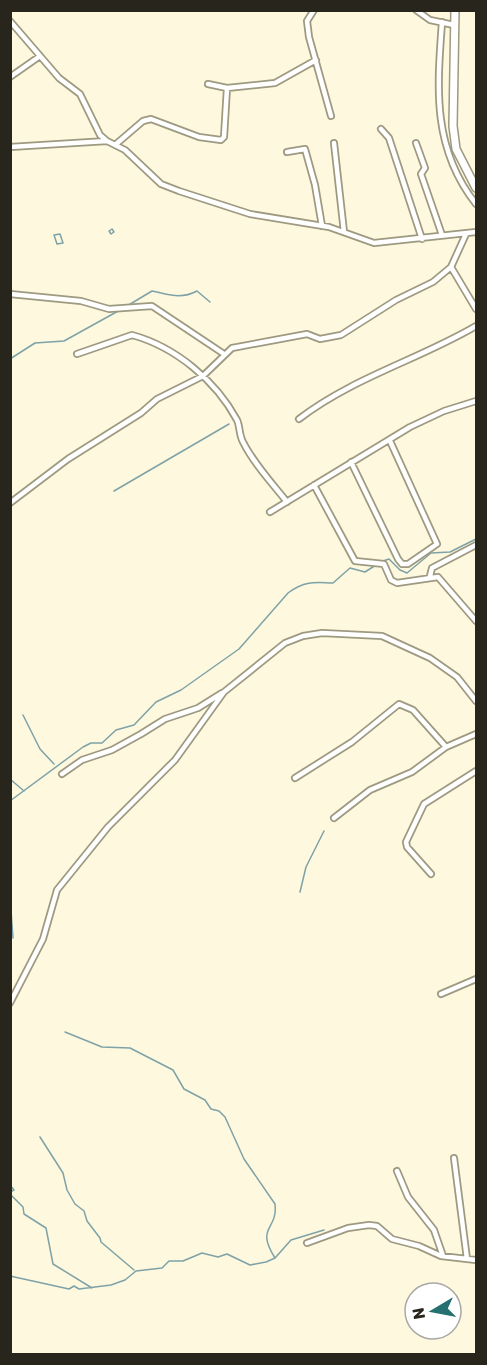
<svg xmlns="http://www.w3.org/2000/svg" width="487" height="1365" font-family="Rubik,sans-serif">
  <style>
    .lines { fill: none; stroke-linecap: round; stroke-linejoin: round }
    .stream { stroke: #7ea2a7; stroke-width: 1.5 }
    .street-casing { stroke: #9e9981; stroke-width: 8 }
    .secondary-casing { stroke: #9e9981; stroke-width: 10 }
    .street { stroke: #fff; stroke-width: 4.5 }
    .secondary { stroke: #fff; stroke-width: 7 }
  </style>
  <rect width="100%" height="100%" fill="#fdf8de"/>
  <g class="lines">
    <path class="stream" d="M112,229L114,232L111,234L109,231Z
      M60,234L63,243L57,244L54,235Z
      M127,306L152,291C168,294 180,300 197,291L210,302
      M10,359L35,343L64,341L120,310
      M114,491L229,424
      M380,562L389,559L400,570L407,573L431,553L450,552L476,539
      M23,715L40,749L54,764
      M10,779L24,791
      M10,801L83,747L91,743H102L116,730L134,725L156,702L181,690L239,649L288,593C304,581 314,582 333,583L350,568L365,572L376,565
      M300,892L306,867L324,831
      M10,897L13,938
      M65,1032L102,1047L130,1048L173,1070L184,1089L205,1100L211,1109L219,1111L225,1117L244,1159L275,1204C278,1231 255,1226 275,1258
      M40,1137L63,1173L67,1190L75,1204L84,1211L87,1221L100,1238L101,1242L134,1270
      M10,1185L14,1190L10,1192
      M10,1194L23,1207L24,1214L46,1228L53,1264L92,1288
      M10,1276L69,1289L74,1286L79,1289L111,1285L125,1280L136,1271L162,1268L169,1261H183L202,1253L218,1257L227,1254L250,1265L266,1262L275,1258L291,1240L324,1230"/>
    <g class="street-casing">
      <path id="street" d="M314,10L307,21L309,37L331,116
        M416,10L430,20L454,25
        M10,21L59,78L80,94L100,135L107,141
        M442,22C437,89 432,148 476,204
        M10,77L40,56
        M227,88L275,83L316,60
        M381,129L389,138L422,239
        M334,143L344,232
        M416,143L425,168L421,174L442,235
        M115,145L143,121L151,119L199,137L221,140L224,137L227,88L208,84
        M10,147L107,141L125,150L161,184L179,191L250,214L329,227L374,243L476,232
        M287,152L305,149L315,185L322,226
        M466,234L451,267L476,309
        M10,294L81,301L109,309L152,306L224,354
        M77,354L132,335C176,347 216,381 237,420C240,426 239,435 243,442C254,464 272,483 287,502
        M299,419C352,378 420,359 476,326
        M351,462L398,559L402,564H408L437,544L390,441
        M314,485L355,561L384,564L391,580L397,583L438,577L476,621
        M10,503L68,459L141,413L157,399L203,376L232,348L307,334L320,339L341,335L396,300L433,282L451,267
        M270,512L410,427L444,411L476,401
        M430,576L432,568L476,545
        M62,774L82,760L112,750L141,734L165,719L198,708L222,693
        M295,778L352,742L399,704L413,710L446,747L476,734
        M334,818L370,790L412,772L446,747
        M431,874L407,847L406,842L424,804L476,771
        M441,994L476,979
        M10,1003L43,939L57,890L108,827L175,760L224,692L285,643L303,636L322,633L382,636L430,658L457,677L476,701
        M454,1158L467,1259
        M397,1171L408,1197L434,1230L443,1256
        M307,1243L348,1228L369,1225L377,1226L392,1239L419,1246L441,1256L476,1260"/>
    </g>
    <g class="secondary-casing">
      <path id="secondary" d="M455,10L453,126L456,149L476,188"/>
    </g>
    <use href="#street" class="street"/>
    <use href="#secondary" class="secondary"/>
  </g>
  <rect width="487" height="1365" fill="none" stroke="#27251c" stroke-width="24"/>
  <g transform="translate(433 1311) rotate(260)"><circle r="28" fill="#ffffff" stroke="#a9a8a4" stroke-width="1.5"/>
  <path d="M0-4.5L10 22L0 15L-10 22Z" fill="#257070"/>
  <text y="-9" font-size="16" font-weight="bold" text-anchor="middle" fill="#27251c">N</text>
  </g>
</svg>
